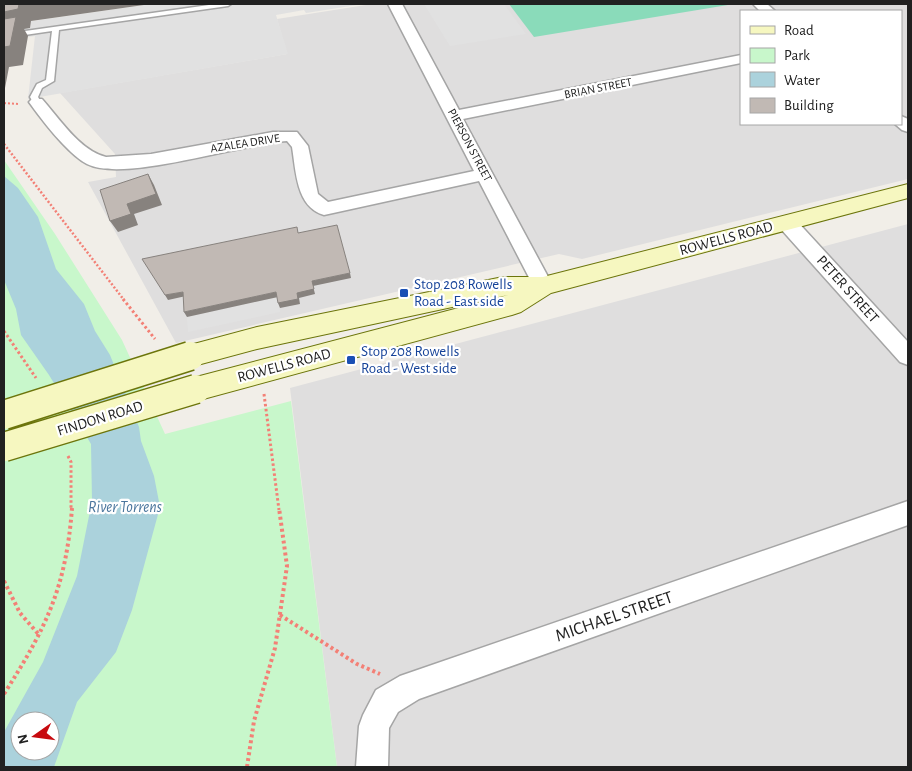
<svg xmlns="http://www.w3.org/2000/svg" width="912" height="771" font-family="'Alegreya Sans',sans-serif">
  <style>
    .residential { fill: #dfdede; fill-rule: evenodd }
    .park { fill: #c8f7cb; fill-rule: evenodd }
    .pitch { fill: #8adbba }
    .parking { fill: #e1e1e1 }
    .water { fill: #abd2dc; fill-rule: evenodd }
    .lines { fill: none; stroke-linecap: round; stroke-linejoin: round }
    .service-casing { stroke: #a5a5a5; stroke-width: 3 }
    .minor-casing { stroke: #a5a5a5; stroke-width: 3 }
    .secondary-casing { stroke: #6c750b; stroke-width: 2 }
    .path-far3 { stroke: #f38076; stroke-width: 2; stroke-dasharray: 2 2; stroke-linecap: butt }
    .path-far2 { stroke: #f38076; stroke-width: 2.5; stroke-dasharray: 2 2; stroke-linecap: butt }
    .path-far1 { stroke: #f38076; stroke-width: 3; stroke-dasharray: 2.5 2.5; stroke-linecap: butt }
    .path { stroke: #f38076; stroke-width: 4; stroke-dasharray: 3 3; stroke-linecap: butt }
    .service { fill: #fff; fill-rule: evenodd }
    .minor { fill: #fff; fill-rule: evenodd }
    .secondary { fill: #f6f7c0; fill-rule: evenodd }
    .secondary-bridge-casing { stroke: #6c750b; stroke-width: 31; stroke-linecap: butt }
    .secondary-bridge { stroke: #f6f7c0; stroke-width: 28 }
    .shaded-wall { fill: #87827e }
    .building { fill: #c1b9b4; stroke: #87827e }
    .transit-dot { fill: #1a4fb4; stroke: #fff; stroke-width: 2 }
    .labels { text-anchor: middle; stroke-width: 4.5; stroke-linejoin: round; paint-order: stroke }
    .far-street-label { font-size: 12px; fill: #212121; stroke: #fff }
    .street-label { font-size: 15px; fill: #212121; stroke: #fff }
    .transit-label { font-size: 15px; fill: #164399; stroke: #fff; text-anchor: start }
    .water-label { font-size: 16px; font-style: italic; fill: #4b769d; stroke: #fff }
    .near-street-label { font-size: 18px; fill: #212121; stroke: #fff }
  </style>
  <rect width="100%" height="100%" fill="#f1eee8"/>
  <path class="residential" d="M372,4H908V179L582,259L559,254L176,343L88,182L116,177L115,154L60,93L287,54L277,19ZM741,11H901V124H741Z
    M908,224V767H337L290,388Z"/>
  <path class="park" d="M4,160L55,234L122,340L165,434L291,401L337,767H4ZM20,721H50V751H20Z"/>
  <path class="pitch" d="M509,4H734L534,37Z"/>
  <path class="parking" d="M151,4H356L357,5L306,13L304,10L276,15L288,54L28,99L35,36L4,40V25Z
    M424,4H504L526,34L450,46Z
    M278,297L280,312L188,332L187,317Z"/>
  <path class="water" d="M4,176L18,188L38,217L56,269L84,304L95,331L110,355L139,427L141,441L154,476L160,507L132,610L116,652L77,702L54,767H4V732L43,662L77,576L92,501L91,444L49,375L21,335L16,309L4,280ZM20,721H50V751H20Z"/>
  <g class="lines">
    <g class="service-casing">
      <path id="service" d="M216,4H231L228,6L59,30L54,81L42,88L38,97L41,102L37,104H34L30,97L37,84L46,80L52,31L4,38V34Z"/>
    </g>
    <g class="minor-casing">
      <path id="minor" d="M388,4H402L459,110L741,55V63L463,119L553,286L550,291L543,294L536,291L479,181L324,215C296,207 296,171 292,147L287,141C240,144 124,183 87,164C67,153 42,120 29,102L32,99H42C59,118 80,151 106,157L151,154L273,132H297L308,146L318,194L328,202L474,171Z
        M753,4H767L775,11H760Z
        M901,116L908,119V132L902,130L895,124H901Z
        M787,216L794,218L908,342V365L900,362L780,228L778,223L780,218Z
        M908,501V525L419,699L398,712L389,728L388,767H356L359,726L363,715L376,690L400,676Z"/>
    </g>
    <g class="secondary-casing">
      <path id="secondary" d="M908,184V198L551,293L521,312L512,315L196,401L186,397L182,389L186,381L196,377L508,295L257,349L190,367L181,364L177,356L181,348L190,345L257,327L503,277H543Z"/>
    </g>
    <path class="path-far3" d="M4,103L18,104"/>
    <path class="path-far2" d="M4,144L124,300"/>
    <path class="path-far1" d="M123,299L155,339
      M4,331L36,378
      M264,394L279,510
      M68,456L71,462V510"/>
    <path class="path" d="M4,581L20,613L40,636
      M280,615L357,664L380,674
      M4,694C46,628 66,588 72,508
      M247,767L254,721L275,648L287,566L279,508"/>
    <use href="#service" class="service"/>
    <use href="#minor" class="minor"/>
    <use href="#secondary" class="secondary"/>
    <g class="secondary-bridge-casing">
      <path id="secondary-bridge" d="M4,415L190,356
        M4,447L196,389"/>
    </g>
    <use href="#secondary-bridge" class="secondary-bridge"/>
  </g>
  <path class="shaded-wall" d="M19,4H151L31,21L30,28L24,29L28,36L23,65L9,67L5,88H4V12Z
    M148,174L154,185L162,205L134,214L138,225L118,232L110,221L127,204Z
    M350,273L351,278L313,286L315,294L299,298L300,304L280,308L278,303L297,293L312,281Z
    M183,292L186,296L168,300L165,295Z
    M276,292L278,297L187,317L184,312Z"/>
  <path class="building" d="M4,4H19L18,9L4,12Z
    M16,17L10,46L4,47V19Z
    M148,174L156,194L127,204L131,214L110,221L100,190Z
    M337,225L350,273L312,281L314,289L297,293L298,299L278,303L276,292L184,312L183,292L165,295L142,259L297,227L298,233Z"/>
  <g class="transit-dot">
    <rect x="399" y="288" width="10" height="10" rx="2.5"/>
    <rect x="346" y="355" width="10" height="10" rx="2.5"/>
  </g>
  <g class="labels">
    <g class="far-street-label">
      <text transform="translate(598 88) rotate(-11)" y="4">BRIAN STREET</text>
      <text transform="translate(245 143) rotate(-9)" y="4">AZALEA DRIVE</text>
      <text transform="translate(470 145) rotate(62)" y="4">PIERSON STREET</text>
    </g>
    <g class="street-label">
      <text transform="translate(726 238) rotate(-15)" y="5">ROWELLS ROAD</text>
      <text transform="translate(848 289) rotate(48)" y="5">PETER STREET</text>
      <text transform="translate(284 365) rotate(-15)" y="5">ROWELLS ROAD</text>
      <text transform="translate(100 418) rotate(-17)" y="5">FINDON ROAD</text>
    </g>
    <g class="transit-label">
      <text x="414" y="289">Stop 208 Rowells<tspan x="414" dy="17">Road - East side</tspan></text>
      <text x="361" y="356">Stop 208 Rowells<tspan x="361" dy="17">Road - West side</tspan></text>
    </g>
    <g class="water-label">
      <text x="125" y="512">River Torrens</text>
    </g>
    <g class="near-street-label">
      <text transform="translate(614 616) rotate(-19)" y="6">MICHAEL STREET</text>
    </g>
  </g>
  <rect width="912" height="771" fill="none" stroke="#212121" stroke-width="10"/>
  <rect x="740" y="10" width="162" height="115" fill="#ffffff" stroke="#a6a6a6"/>
  <rect x="750" y="26" width="25" height="8" fill="#f6f7c0" stroke="#a6a6a6"/>
  <text x="784" y="35" font-size="15" fill="#212121">Road</text>
  <rect x="750" y="48" width="25" height="15" fill="#c8f7cb" stroke="#a6a6a6"/>
  <text x="784" y="60" font-size="15" fill="#212121">Park</text>
  <rect x="750" y="72" width="25" height="15" fill="#abd2dc" stroke="#a6a6a6"/>
  <text x="784" y="85" font-size="15" fill="#212121">Water</text>
  <rect x="750" y="98" width="25" height="15" fill="#c1b9b4" stroke="#a6a6a6"/>
  <text x="784" y="110" font-size="15" fill="#212121">Building</text>
  <g transform="translate(35 736) rotate(256)"><circle r="24" fill="#ffffff" stroke="#a6a6a6"/>
  <path d="M0-4L9 19L0 12L-9 19Z" fill="#c70a0f"/>
  <text y="-8" font-size="14" font-weight="bold" text-anchor="middle" fill="#212121">N</text>
  </g>
</svg>
